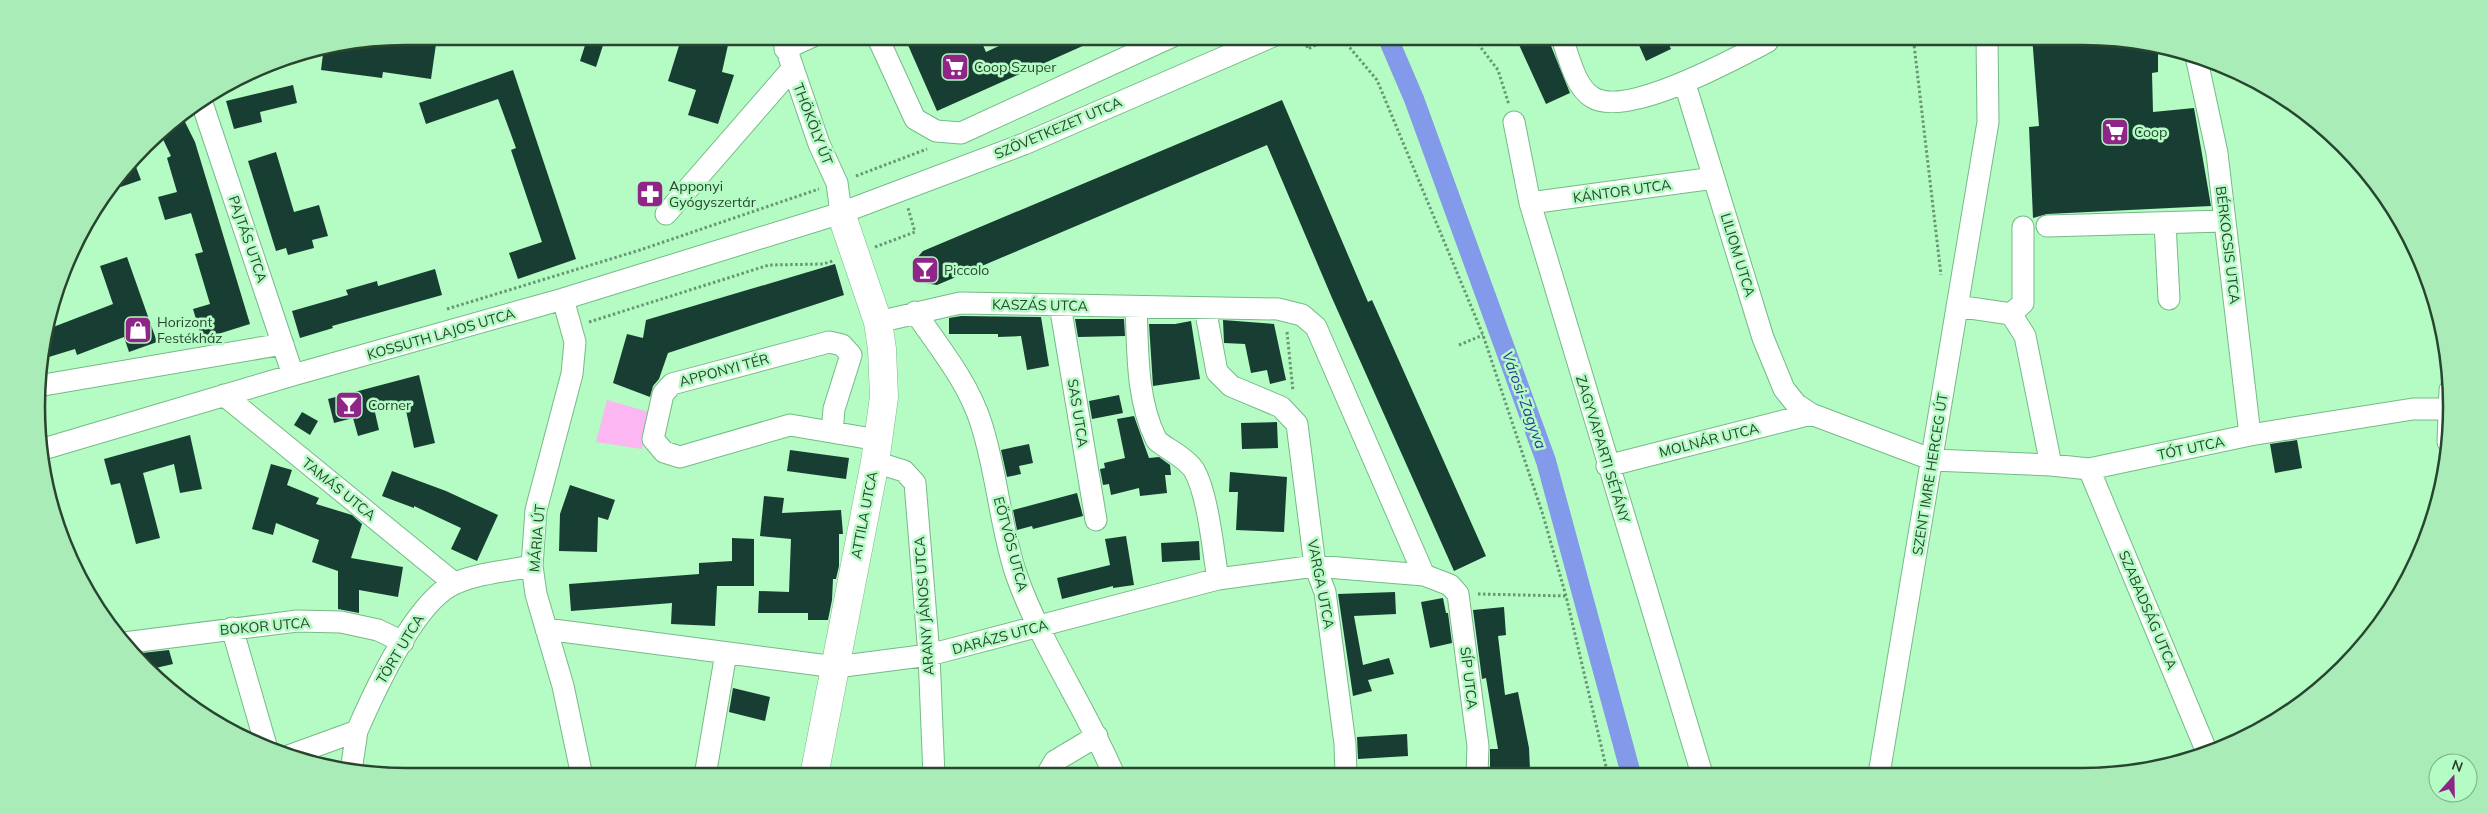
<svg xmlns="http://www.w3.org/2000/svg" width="2488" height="813" font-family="Mulish,sans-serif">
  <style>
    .green { fill: #fcb6f2 }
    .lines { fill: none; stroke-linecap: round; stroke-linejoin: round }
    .canal { stroke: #8399e9; stroke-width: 20 }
    .building { fill: #183e33 }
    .minor-casing { stroke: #75ba87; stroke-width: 23 }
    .major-casing { stroke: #75ba87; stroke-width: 29 }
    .path { stroke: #689873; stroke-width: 3; stroke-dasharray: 2.5 2.5; stroke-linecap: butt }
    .minor { stroke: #fff; stroke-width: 21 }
    .major { stroke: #fff; stroke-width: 28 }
    .labels { text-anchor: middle; stroke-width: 5; stroke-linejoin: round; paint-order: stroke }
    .poi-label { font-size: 14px; fill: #28452f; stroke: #b4fbc4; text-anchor: start }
    .street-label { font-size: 14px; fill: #28452f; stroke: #b4fbc4 }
    .water-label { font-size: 15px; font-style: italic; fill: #2a3793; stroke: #b4fbc4 }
    .rim { fill: none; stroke: #28452f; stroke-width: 2.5 }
  </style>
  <rect width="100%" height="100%" fill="#b4fbc4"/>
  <path class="green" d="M607,400L649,412L642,449L596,442Z"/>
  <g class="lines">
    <path class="canal" d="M1387,36L1414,99L1546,461L1631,774"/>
  </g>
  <path class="building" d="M406,36H430L429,42L436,44L431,79L383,72L382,78L321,70L324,46L335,43Z
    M588,36H606L596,67L580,61Z
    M682,36H730L722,72L734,75L718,124L688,115L696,90L668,81Z
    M904,36H979L986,52L1020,36H1105L937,111Z
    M1515,36H1547L1570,93L1546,104Z
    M1635,36H1665L1671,49L1646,61Z
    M2032,36H2082L2158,45V72L2152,73L2153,112L2194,108L2211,206L2047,214L2033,218L2029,127L2039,126Z
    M513,70L576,259L518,279L509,253L542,242L511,150L516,148L498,99L426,124L419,103Z
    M293,85L297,103L260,112L262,122L234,129L226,101Z
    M1282,100L1368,302L1372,300L1486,556L1454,571L1332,298L1267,145L937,285L925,283L915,260L923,251Z
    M182,116L195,142L250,324L202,339L193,309L210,304L195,254L203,252L191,213L165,220L158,197L177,192L167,158L171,156L159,131Z
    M276,152L294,212L319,205L328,236L312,240L314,248L288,255L286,248L276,251L248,161Z
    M133,159L141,180L106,192L113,181Z
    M127,257L157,342L129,352L124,337L77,355L75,349L39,360L48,329L113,304L100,266Z
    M835,264L844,295L668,353L659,379L653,386L650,397L613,383L627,334L643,338L646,320Z
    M435,269L442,295L332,326L333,328L300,338L292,311L348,295L346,290L377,281L378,286Z
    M961,316L1041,317L1049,366L1027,370L1021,336L998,337V334H949V318Z
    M1075,319H1124L1125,336L1078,337Z
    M1223,320L1274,324L1286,380L1270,384L1267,370L1251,373L1245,344L1224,343Z
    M1191,321L1200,379L1153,386L1149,324H1175Z
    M419,375L435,443L414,448L404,401L374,408L379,430L358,436L353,418L334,423L328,399Z
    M1119,395L1123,413L1092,419L1089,401Z
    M302,412L318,421L310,435L294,425Z
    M1134,416L1149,458L1159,457L1170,465L1171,475H1165L1167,493L1140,496L1139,488L1111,495L1109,484L1103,485L1100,469L1105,468L1104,463L1125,458L1117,419Z
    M1277,422L1278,448L1242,449L1241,423Z
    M190,435L202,489L180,493L174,464L143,473L160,538L136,544L120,483L111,485L104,459Z
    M2297,440L2302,468L2275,473L2270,444Z
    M1029,444L1033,463L1019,466L1021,474L1007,477L1001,450Z
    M790,450L849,458L846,479L787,471Z
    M271,464L292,470L287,485L319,498L316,504L352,515L362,524L351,558L403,567L398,597L359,590V613L338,609V571L312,562L319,540L276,523L273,535L252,529Z
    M392,471L446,491L498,515L477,561L451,549L461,528L414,506V508L382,496Z
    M1230,472L1287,477L1284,532L1236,530L1238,492H1229Z
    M570,485L615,500L608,520L598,517L597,552L559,551L560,514Z
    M1077,493L1083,516L1033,529L1032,526L1017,530L1013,510Z
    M764,496L784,498L782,513L841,510L843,534H839V566L836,579H833L832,600L828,620H808V613H758L759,591L789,592L791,539L760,536Z
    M1126,536L1134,585L1113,588V586L1062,599L1057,578L1110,565L1105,539Z
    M732,538L754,539V586H717L715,626L671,624L672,603L571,611L569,584L699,574V563L732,561Z
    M1199,541L1200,560L1162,562L1161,543Z
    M1395,592L1396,614L1354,616L1363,665L1389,658L1394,674L1368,680L1372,691L1353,696L1338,594Z
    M1443,598L1446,613H1448L1452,643L1430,648L1421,602Z
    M1504,607L1506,635L1498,636L1505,695L1518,692L1529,748L1530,769L1490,770V749H1498L1486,678L1482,679L1473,610Z
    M169,650L173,664L147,670L133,654Z
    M733,688L770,697L765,721L729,712Z
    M1407,734L1408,756L1358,759L1357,737Z"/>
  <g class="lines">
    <g class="minor-casing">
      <path id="minor" d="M782,36L819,144L837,183L841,213
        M877,36L915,119L936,131L961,133L1173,36
        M1561,36C1569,55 1574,86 1592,97C1626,119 1734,59 1767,42L1771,36
        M785,49L813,36
        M2196,56L2217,153L2250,435
        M1685,84L1763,338L1784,389L1796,404L1811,414L1933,460L2051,465L2089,469L2250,435L2413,409H2449
        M202,103L293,375
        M1514,122L1530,203L1702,774
        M1530,203L1714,178
        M666,214L792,69
        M2165,223L2169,299
        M2047,226L2224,221
        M563,299L575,342L572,374L536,510L532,566L536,594L563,686L582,776
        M1060,305L1096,520
        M1957,306L2011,314L2023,303V227
        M1136,307C1138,349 1136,399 1156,439C1159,445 1185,456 1194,470C1208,494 1213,550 1218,579
        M1205,308L1217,372L1231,386L1281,407L1297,424L1315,566L1325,592L1345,744L1346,775
        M915,312C939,347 968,382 981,423C997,472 1000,526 1016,574C1041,645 1085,706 1114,775
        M2011,314L2025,336L2051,465
        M878,322L960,303L1278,309L1302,315L1316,327L1424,575
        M38,386L283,344
        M224,395L454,583
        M832,432L834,409L851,355L842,345L829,342L672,384L663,394L653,439L664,452L680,457L790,425L878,440
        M2448,442L2450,390
        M40,450L293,375L563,299L841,213L1024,144L1273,36
        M875,462L904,471L915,483L929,655L934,776
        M1607,466L1811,414
        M2089,469L2206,750
        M232,628L267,749
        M546,629L836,667L929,655L1218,579L1315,566L1424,575L1450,585L1458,594L1478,746L1477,775
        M124,643L297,621L341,622L378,630L403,642
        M288,756L357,731C374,692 416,599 456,583C479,573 507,571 532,566
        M351,771L357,731
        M1879,774L1988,122L1987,36
        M705,776L726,653
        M1046,776L1055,761L1097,736"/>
    </g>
    <g class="major-casing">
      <path id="major" d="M814,776L875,462L884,397L882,349L878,322L841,213"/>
    </g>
    <path class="path" d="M1303,36L1308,49L1333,36
      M1340,36L1377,80L1483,335L1543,515L1566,596L1608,775
      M1472,36L1498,70L1509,105
      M1913,36L1941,275
      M856,176L927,149
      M875,247L915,232L908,208
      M447,309L640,250L819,189
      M589,322L769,265L823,264L833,261
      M1287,332L1293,391
      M1459,345L1483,335
      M1478,594L1566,596"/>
    <use href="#minor" class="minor"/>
    <use href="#major" class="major"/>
  </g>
  <defs>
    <g id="supermarket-square" transform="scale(1.4375)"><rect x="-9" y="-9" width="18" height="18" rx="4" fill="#902588" stroke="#b4fbc4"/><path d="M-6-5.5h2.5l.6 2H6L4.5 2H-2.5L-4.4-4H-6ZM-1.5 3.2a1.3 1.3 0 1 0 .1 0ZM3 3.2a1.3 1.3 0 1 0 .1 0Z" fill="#fff"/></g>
    <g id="pharmacy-square" transform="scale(1.4375)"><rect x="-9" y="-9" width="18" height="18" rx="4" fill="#902588" stroke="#b4fbc4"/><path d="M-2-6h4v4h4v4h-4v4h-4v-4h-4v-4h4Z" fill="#fff"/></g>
    <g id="bar-square" transform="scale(1.4375)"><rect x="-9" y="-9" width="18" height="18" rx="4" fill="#902588" stroke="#b4fbc4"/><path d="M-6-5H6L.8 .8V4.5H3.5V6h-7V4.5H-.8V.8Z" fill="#fff"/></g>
    <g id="shop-square" transform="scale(1.4375)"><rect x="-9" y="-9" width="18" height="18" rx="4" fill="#902588" stroke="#b4fbc4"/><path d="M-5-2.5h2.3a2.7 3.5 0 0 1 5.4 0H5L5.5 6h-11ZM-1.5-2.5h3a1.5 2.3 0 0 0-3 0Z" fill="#fff"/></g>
  </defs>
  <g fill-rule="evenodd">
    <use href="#supermarket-square" x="955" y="67"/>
    <use href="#supermarket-square" x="2115" y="132"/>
    <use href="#pharmacy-square" x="650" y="194"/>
    <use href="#bar-square" x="925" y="270"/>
    <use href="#shop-square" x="138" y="330"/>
    <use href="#bar-square" x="349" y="405"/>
  </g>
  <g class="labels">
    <g class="poi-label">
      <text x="974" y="72">Coop Szuper</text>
      <text x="2134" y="137">Coop</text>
      <text x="669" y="191">Apponyi<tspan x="669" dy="16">Gyógyszertár</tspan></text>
      <text x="944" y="275">Piccolo</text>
      <text x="157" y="327">Horizont<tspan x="157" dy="16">Festékház</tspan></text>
      <text x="368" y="410">Corner</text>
    </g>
    <g class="street-label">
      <text transform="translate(813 124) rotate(69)" y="5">THÖKÖLY ÚT</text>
      <text transform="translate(1058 128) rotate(-23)" y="5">SZÖVETKEZET UTCA</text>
      <text transform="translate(1622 191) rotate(-8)" y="5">KÁNTOR UTCA</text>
      <text transform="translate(248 239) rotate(71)" y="5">PAJTÁS UTCA</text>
      <text transform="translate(2228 245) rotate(83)" y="5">BÉRKOCSIS UTCA</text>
      <text transform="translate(1738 255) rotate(73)" y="5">LILIOM UTCA</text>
      <text transform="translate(1040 305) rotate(1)" y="5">KASZÁS UTCA</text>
      <text transform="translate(441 334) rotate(-16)" y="5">KOSSUTH LAJOS UTCA</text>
      <text transform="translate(724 370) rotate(-15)" y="5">APPONYI TÉR</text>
      <text transform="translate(1078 413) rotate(81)" y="5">SAS UTCA</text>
      <text transform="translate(1709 440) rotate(-14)" y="5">MOLNÁR UTCA</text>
      <text transform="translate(2191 448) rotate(-12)" y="5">TÓT UTCA</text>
      <text transform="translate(1603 449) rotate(73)" y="5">ZAGYVAPARTI SÉTÁNY</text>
      <text transform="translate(1930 474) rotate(-81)" y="5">SZENT IMRE HERCEG ÚT</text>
      <text transform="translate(339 489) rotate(39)" y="5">TAMÁS UTCA</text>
      <text transform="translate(864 515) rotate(-79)" y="5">ATTILA UTCA</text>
      <text transform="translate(537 538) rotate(-85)" y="5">MÁRIA ÚT</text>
      <text transform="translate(1011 544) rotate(75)" y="5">EÖTVÖS UTCA</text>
      <text transform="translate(1321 584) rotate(79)" y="5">VARGA UTCA</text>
      <text transform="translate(924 606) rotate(-94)" y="5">ARANY JÁNOS UTCA</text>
      <text transform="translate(2148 610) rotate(67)" y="5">SZABADSÁG UTCA</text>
      <text transform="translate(265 626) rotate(-5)" y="5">BOKOR UTCA</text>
      <text transform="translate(1000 637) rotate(-15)" y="5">DARÁZS UTCA</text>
      <text transform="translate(400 649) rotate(-59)" y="5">TÖRT UTCA</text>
      <text transform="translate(1469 678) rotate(83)" y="5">SÍP UTCA</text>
    </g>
    <g class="water-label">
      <text transform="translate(1524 400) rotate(70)" y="5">Városi-Zagyva</text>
    </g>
  </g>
  <path d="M0 0H2488V813H0ZM406 45H2082A361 361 0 0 1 2443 406V407A361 361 0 0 1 2082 768H406A361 361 0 0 1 45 407V406A361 361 0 0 1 406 45Z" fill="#a9ecb8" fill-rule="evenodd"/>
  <path class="rim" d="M406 45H2082A361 361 0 0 1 2443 406V407A361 361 0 0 1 2082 768H406A361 361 0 0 1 45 407V406A361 361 0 0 1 406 45Z"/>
  <g transform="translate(2453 778) rotate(20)"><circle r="24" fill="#b4fbc4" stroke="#7cb288"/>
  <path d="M0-4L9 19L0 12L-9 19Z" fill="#902588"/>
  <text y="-8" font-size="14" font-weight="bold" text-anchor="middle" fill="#28452f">N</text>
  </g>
</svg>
